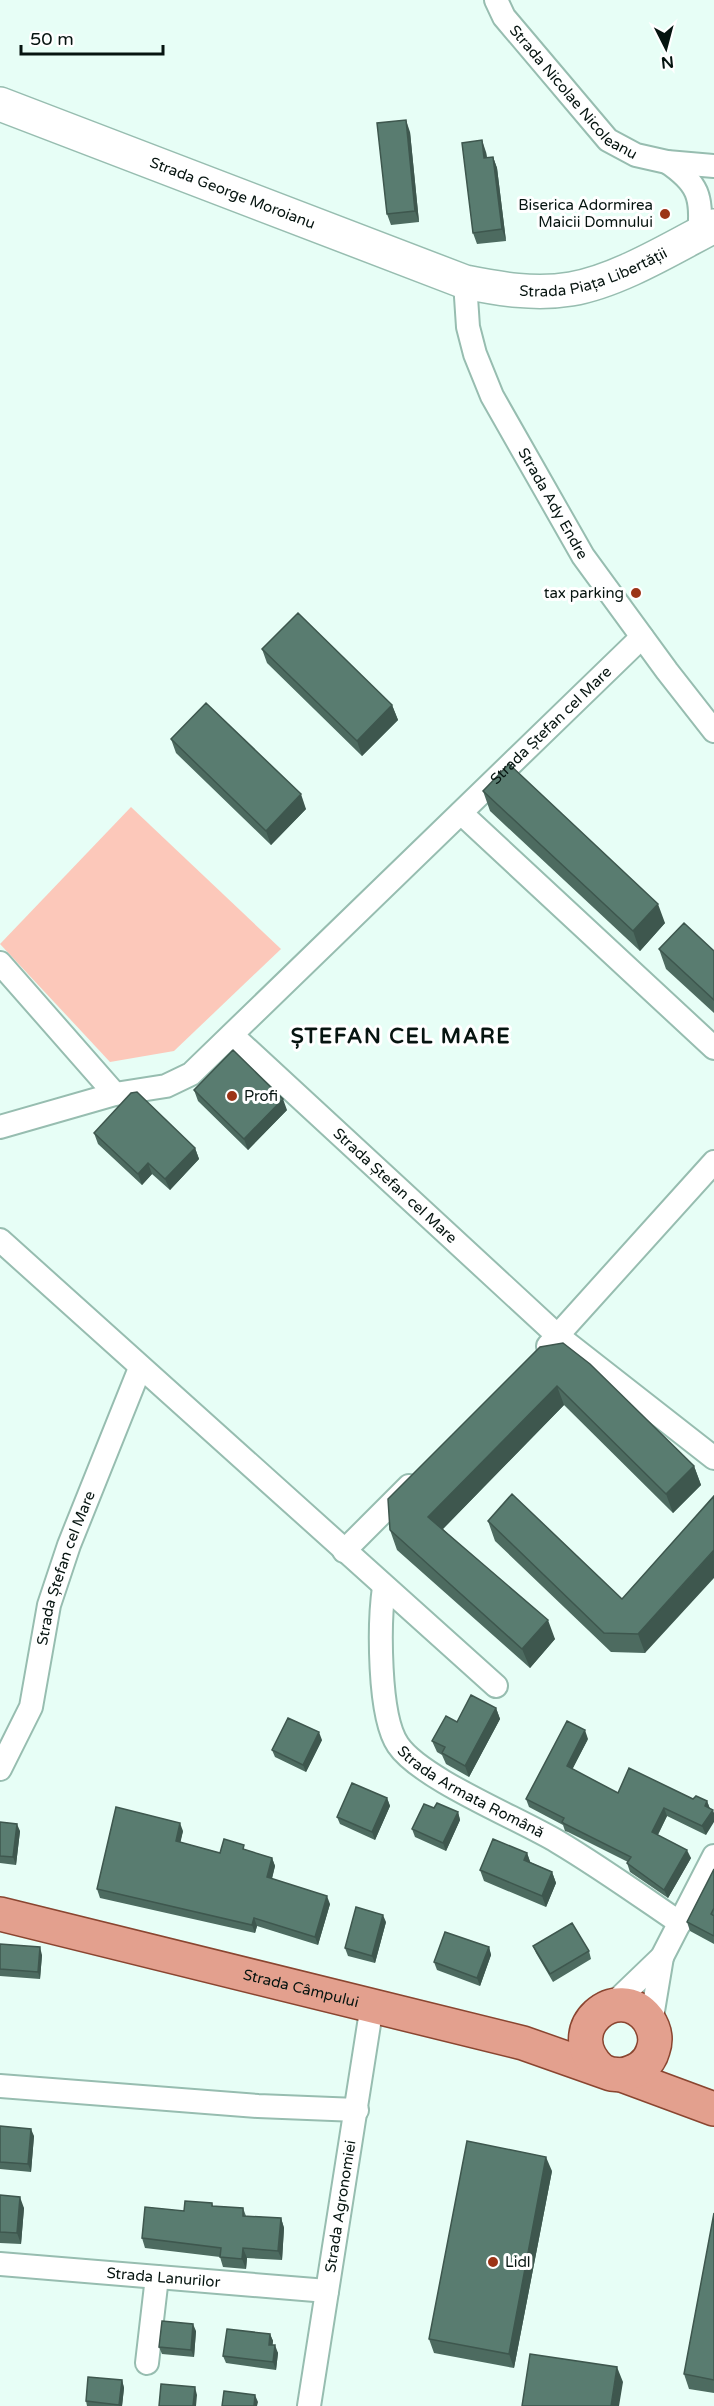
<svg xmlns="http://www.w3.org/2000/svg" width="714" height="2406" font-family="'Varela Round',sans-serif">
  <style>
    .green { fill: #fcc8ba }
    .lines { fill: none; stroke-linecap: round; stroke-linejoin: round }
    .minor-casing { stroke: #97bdb0; stroke-width: 26 }
    .secondary-casing { stroke: #97bdb0; stroke-width: 36 }
    .primary-casing { stroke: #8a4530; stroke-width: 36 }
    .minor { stroke: #fff; stroke-width: 22 }
    .secondary { stroke: #fff; stroke-width: 33 }
    .primary { stroke: #e3a08e; stroke-width: 33 }
    .wall { fill: #4d6b60 }
    .shaded-wall { fill: #3e574e }
    .building { fill: #597c70; stroke: #3e574e; stroke-width: 1.5 }
    .poi-dot { fill: #9c3417; stroke: #fff; stroke-width: 2 }
    .labels { text-anchor: middle; stroke-width: 6; stroke-linejoin: round; paint-order: stroke }
    .street-label { font-size: 15px; fill: #061410; stroke: #fff }
    .poi-label { font-size: 15px; fill: #061410; stroke: #fff; text-anchor: end }
    .district-label { font-size: 21px; font-weight: bold; letter-spacing: 1.5px; fill: #061410; stroke: #fff }
  </style>
  <rect width="100%" height="100%" fill="#e7fef6"/>
  <path class="green" d="M131,807L281,949L174,1051L110,1062L0,944Z"/>
  <g class="lines">
    <g class="minor-casing">
      <g id="minor">
        <path id="s1" d="M496,0L504,17L608,140L636,155L667,162L714,166"/>
        <path d="M667,162C698,183 703,197 699,234"/>
        <path id="s2" d="M465,282L468,327L475,354L492,396L583,556L667,671L714,731"/>
        <path d="M461,813L714,1048"/>
        <path d="M0,963L115,1094"/>
        <path id="s3" d="M232,1035L558,1336L714,1458"/>
        <path id="s4" d="M0,1127L115,1094L166,1086L191,1074L642,637"/>
        <path d="M0,1240L496,1686"/>
        <path d="M548,1346L714,1162"/>
        <path d="M344,1551L409,1486"/>
        <path id="s5" d="M384,1587C379,1622 378,1716 398,1745C421,1779 518,1818 558,1842C600,1867 639,1895 680,1923"/>
        <path id="s6" d="M0,1769L31,1707L49,1605L69,1545L140,1368"/>
        <path d="M611,2006L662,1957L714,1856"/>
        <path d="M651,2023L662,1957"/>
        <path d="M0,2086L258,2106L357,2110"/>
        <path id="s7" d="M0,2264L327,2291"/>
        <path d="M147,2363L157,2277"/>
        <path id="s8" d="M309,2406L372,2005"/>
      </g>
    </g>
    <g class="secondary-casing">
      <g id="secondary">
        <path id="s9" d="M0,104L465,282C500,289 535,295 571,289C618,281 672,248 714,226"/>
      </g>
    </g>
    <g class="primary-casing">
      <g id="primary">
        <path id="s10" d="M0,1914L523,2043L611,2074L622,2075L714,2109"/>
        <path d="M600,2069C558,2029 618,1980 648,2019C654,2028 657,2039 653,2050C649,2065 636,2072 622,2075"/>
      </g>
    </g>
    <use href="#minor" class="minor"/>
    <use href="#secondary" class="secondary"/>
    <use href="#primary" class="primary"/>
  </g>
  <path class="wall" d="M410,132L419,222L391,225L387,214Z
    M486,152L487,157H493L497,168L506,241L477,244L473,233Z
    M262,649L392,705L398,720L362,756L267,663Z
    M171,739L306,809L271,845L176,753Z
    M483,791L665,923L640,951L490,811Z
    M659,949L714,951V1013L666,969Z
    M194,1090L287,1110L248,1150L198,1101Z
    M94,1133L195,1148L199,1159L170,1190L152,1174L142,1185L98,1144Z
    M540,1347L694,1466L701,1485L673,1513L564,1405L443,1529L555,1639L530,1668L397,1550L390,1530Z
    M714,1496L645,1653L611,1652L495,1541L488,1521L622,1599Z
    M496,1708L500,1719L469,1777L446,1764L442,1755L437,1752L432,1741L457,1722Z
    M588,1739L572,1769L618,1793L707,1801L710,1809L706,1835L667,1816L658,1835L691,1858L668,1898L630,1872L627,1863L628,1862L568,1832L565,1831L563,1825L529,1807L526,1799Z
    M322,1740L306,1772L275,1757L272,1750Z
    M387,1798L390,1806L375,1840L340,1824L337,1817Z
    M434,1808L458,1812L460,1820L446,1851L415,1837L412,1829Z
    M0,1822L20,1831L16,1865L0,1863Z
    M183,1831L180,1842L220,1853L246,1850L272,1858L275,1866L272,1879L330,1904L318,1945L257,1926L255,1933L100,1898L97,1889Z
    M527,1853L530,1862L552,1872L556,1883L546,1907L484,1881L480,1870Z
    M714,1869V1944L690,1931L687,1922Z
    M386,1922L375,1963L348,1956L345,1948Z
    M0,1944L42,1955L40,1979L0,1976Z
    M533,1946L589,1951L591,1959L553,1982L536,1953Z
    M489,1947L491,1955L480,1986L437,1970L434,1962Z
    M0,2126L34,2136L31,2172L0,2169Z
    M552,2171L514,2368L434,2353L429,2339Z
    M0,2195L24,2208L21,2244L0,2243Z
    M212,2203L213,2206L243,2208L246,2216L281,2218L284,2228L282,2260L247,2258L246,2269L223,2267L220,2257L145,2248L142,2238L184,2211Z
    M714,2213V2393L689,2389L684,2374Z
    M196,2331L194,2357L162,2354L159,2347Z
    M270,2334L273,2341L272,2345L278,2353L276,2370L226,2363L223,2356Z
    M122,2380L124,2388L122,2406H87L86,2401Z"/>
  <path class="shaded-wall" d="M406,120L410,132L419,222L415,211Z
    M482,140L486,152L488,169L484,158Z
    M493,157L497,168L506,241L502,229Z
    M392,705L398,720L362,756L357,741Z
    M301,794L306,809L271,845L266,831Z
    M658,904L665,923L640,951L633,931Z
    M283,1099L287,1110L248,1150L244,1139Z
    M195,1148L199,1159L170,1190L165,1179Z
    M148,1163L152,1174L142,1185L138,1174Z
    M557,1386L564,1405L436,1536L428,1517Z
    M694,1466L701,1485L673,1513L666,1494Z
    M714,1550V1578L645,1653L638,1634Z
    M548,1620L555,1639L530,1668L522,1649Z
    M496,1708L500,1719L469,1777L465,1766Z
    M585,1730L588,1739L570,1774L567,1766Z
    M319,1732L322,1740L306,1772L303,1765Z
    M387,1798L390,1806L375,1840L372,1832Z
    M707,1801L710,1809L705,1806Z
    M664,1808L667,1816L655,1840L652,1832Z
    M713,1810L714,1813V1822L706,1835L702,1826Z
    M458,1812L460,1820L446,1851L443,1843Z
    M180,1823L183,1831L179,1849L176,1841Z
    M17,1824L20,1831L16,1865L13,1857Z
    M687,1850L691,1858L668,1898L664,1890Z
    M527,1853L531,1864L524,1860Z
    M272,1858L275,1866L270,1885L267,1877Z
    M552,1872L556,1883L546,1907L542,1896Z
    M327,1896L330,1904L318,1945L315,1937Z
    M383,1915L386,1922L375,1963L372,1956Z
    M254,1918L257,1926L255,1933L252,1925Z
    M40,1947L42,1955L40,1979L38,1972Z
    M489,1947L491,1955L480,1986L477,1978Z
    M31,2129L34,2136L31,2172L28,2164Z
    M546,2157L552,2171L514,2368L509,2354Z
    M20,2197L24,2208L21,2244L17,2233Z
    M281,2218L284,2228L282,2260L278,2251Z
    M243,2248L247,2258L246,2269L242,2259Z
    M193,2324L196,2331L194,2357L191,2350Z
    M270,2334L273,2341L272,2352L269,2345Z
    M275,2345L278,2353L276,2370L273,2362Z
    M617,2367L623,2382L619,2406H611Z
    M122,2380L124,2388L122,2406H119Z
    M195,2387L197,2395L196,2406H193Z
    M255,2395L258,2402L257,2406H254Z"/>
  <path class="building" d="M406,120L415,211L387,214L377,123Z
    M482,140L484,158L493,157L502,229L473,233L462,143Z
    M298,613L392,705L357,741L262,649Z
    M206,703L301,794L266,831L171,739Z
    M509,764L658,904L633,931L483,791Z
    M684,923L714,951V1000L659,949Z
    M233,1050L283,1099L244,1139L194,1090Z
    M137,1092L195,1148L165,1179L148,1163L138,1174L94,1133L131,1093Z
    M563,1343L590,1364L694,1466L666,1494L557,1386L428,1517L548,1620L522,1649L390,1530L388,1499L540,1347Z
    M512,1494L622,1599L714,1496V1550L638,1634L604,1633L488,1521Z
    M471,1695L496,1708L465,1766L442,1753L445,1747L432,1741L446,1716L457,1722Z
    M288,1718L319,1732L303,1765L272,1750Z
    M567,1721L585,1730L567,1766L618,1793L629,1768L693,1799L696,1796L707,1801L705,1806L713,1810L702,1826L664,1808L652,1832L687,1850L664,1890L627,1863L631,1857L565,1824L562,1822L564,1818L526,1799Z
    M352,1783L387,1798L372,1832L337,1817Z
    M437,1803L458,1812L443,1843L412,1829L424,1804L434,1808Z
    M116,1807L180,1823L176,1841L220,1853L224,1839L244,1845L243,1849L272,1858L267,1877L327,1896L315,1937L254,1918L252,1925L97,1889Z
    M0,1822L17,1824L13,1857L0,1856Z
    M493,1839L527,1853L524,1860L552,1872L542,1896L480,1870Z
    M714,1869V1908L711,1914L714,1916V1936L687,1922Z
    M356,1907L383,1915L372,1956L345,1948Z
    M572,1923L589,1951L550,1974L533,1946Z
    M445,1932L489,1947L477,1978L434,1962Z
    M0,1944L40,1947L38,1972L0,1969Z
    M0,2126L31,2129L28,2164L0,2162Z
    M467,2141L546,2157L509,2354L429,2339Z
    M0,2195L20,2197L17,2233L0,2232Z
    M185,2201L212,2203V2206L243,2208V2216L281,2218L278,2251L243,2248L242,2259L220,2257L221,2248L142,2238L145,2207L184,2211Z
    M714,2213V2380L684,2374Z
    M162,2321L193,2324L191,2350L159,2347Z
    M227,2329L270,2334L269,2345H275L273,2362L223,2356Z
    M530,2354L617,2367L611,2406H522Z
    M88,2377L122,2380L119,2405L86,2401Z
    M161,2384L195,2387L193,2406H159Z
    M224,2391L255,2395L254,2406H222Z"/>
  <g class="poi-dot">
    <circle cx="665" cy="214" r="6"/>
    <circle cx="636" cy="593" r="6"/>
    <circle cx="232" cy="1096" r="6"/>
    <circle cx="493" cy="2262" r="6"/>
  </g>
  <g class="labels">
    <g class="street-label">
      <text dy="5" stroke="none"><textPath href="#s1" startOffset="122">Strada Nicolae Nicoleanu</textPath></text>
      <text dy="5" stroke="none"><textPath href="#s9" startOffset="249">Strada George Moroianu</textPath></text>
      <text dy="5" stroke="none"><textPath href="#s9" startOffset="630">Strada Piața Libertății</textPath></text>
      <text dy="5" stroke="none"><textPath href="#s2" startOffset="242">Strada Ady Endre</textPath></text>
      <text dy="5" stroke="none"><textPath href="#s4" startOffset="700">Strada Ștefan cel Mare</textPath></text>
      <text dy="5" stroke="none"><textPath href="#s3" startOffset="222">Strada Ștefan cel Mare</textPath></text>
      <text dy="5" stroke="none"><textPath href="#s6" startOffset="213">Strada Ștefan cel Mare</textPath></text>
      <text dy="5" stroke="none"><textPath href="#s5" startOffset="248">Strada Armata Română</textPath></text>
      <text dy="5" stroke="none"><textPath href="#s10" startOffset="310">Strada Câmpului</textPath></text>
      <text dy="5" stroke="none"><textPath href="#s8" startOffset="202">Strada Agronomiei</textPath></text>
      <text dy="5" stroke="none"><textPath href="#s7" startOffset="164">Strada Lanurilor</textPath></text>
    </g>
    <g class="poi-label">
      <text x="653" y="210">Biserica Adormirea<tspan x="653" dy="17">Maicii Domnului</tspan></text>
      <text x="624" y="598">tax parking</text>
      <text x="244" y="1101" text-anchor="start">Profi</text>
      <text x="505" y="2267" text-anchor="start">Lidl</text>
    </g>
    <g class="district-label">
      <text x="401" y="1043">ȘTEFAN CEL MARE</text>
    </g>
  </g>
  <g transform="translate(666 48) rotate(174)" stroke="#ffffff" stroke-width="4.5" paint-order="stroke">
  <path d="M0-4.5L10 22L0 15L-10 22Z" fill="#061410"/>
  <text y="-9" font-size="16" font-weight="bold" text-anchor="middle" fill="#061410">N</text>
  </g>
  <path d="M21 45v9h142v-9" fill="none" stroke="#061410" stroke-width="3"/>
  <text x="30" y="45" font-size="18" fill="#061410" stroke="#ffffff" stroke-width="4.5" paint-order="stroke">50 m</text>
</svg>
